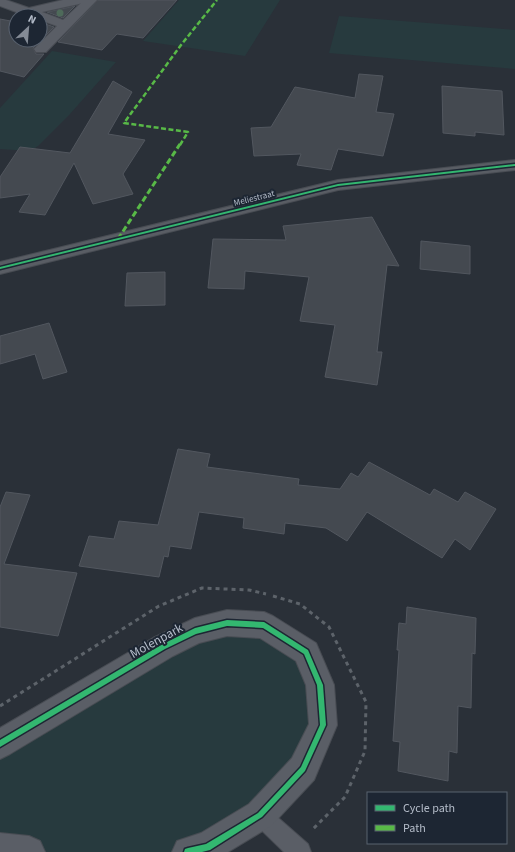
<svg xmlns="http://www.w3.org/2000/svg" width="515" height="852" font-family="'Source Sans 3',sans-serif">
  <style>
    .green { fill: #273a3e }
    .building { fill: #444950; stroke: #52575f }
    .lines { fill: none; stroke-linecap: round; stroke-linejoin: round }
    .lane-casing { stroke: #484c53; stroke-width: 2 }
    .street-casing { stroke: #484c53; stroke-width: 2 }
    .secondary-casing { stroke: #484c53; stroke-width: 2 }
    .path { stroke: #5d636a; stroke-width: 3; stroke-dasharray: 4 4; stroke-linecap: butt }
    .lane { fill: #5a5e66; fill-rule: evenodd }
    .street { fill: #5a5e66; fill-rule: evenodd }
    .secondary { fill: #595d64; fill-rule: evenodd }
    .quiet-far1 { stroke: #58b947; stroke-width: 2.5; stroke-dasharray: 5 2.5; stroke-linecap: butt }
    .quiet { stroke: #58b947; stroke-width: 3; stroke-dasharray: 6 3; stroke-linecap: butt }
    .cycleway-casing { stroke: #1d2633; stroke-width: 3 }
    .cycleway { fill: #33b770; fill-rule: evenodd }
    .tree { fill: #4e6a5a }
    .labels { text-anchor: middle; stroke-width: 4; stroke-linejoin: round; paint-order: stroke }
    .far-street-label { font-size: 9px; fill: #b4bcc9; stroke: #1d2633 }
    .near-street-label { font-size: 13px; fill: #b4bcc9; stroke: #1d2633 }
  </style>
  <rect width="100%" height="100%" fill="#2a3038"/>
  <path class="green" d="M179,0H280L245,56L143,41Z
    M339,16L515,30V69L329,53Z
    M52,51L116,62L70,114L38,146L30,151L0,149V108Z
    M264,625L320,685L303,769L188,852H29L0,849V744L163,647Z"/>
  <path class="building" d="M98,0H177L143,38L117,34L102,50L58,42Z
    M75,6L63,18L47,12Z
    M0,19L16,22V40H40V22L54,27L33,48L36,54H44L24,77L0,71Z
    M359,74L383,76L376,112L394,114L383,156L338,149L331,170L297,165L301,154L254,156L251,128L271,127L295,87L355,98Z
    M113,81L132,92L108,134L145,140L123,174L133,194L93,204L74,163L45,215L19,212L30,194L0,198V177L20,147L70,153Z
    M442,86L502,91L504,135L475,132V136L443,133Z
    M372,217L399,266L387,265L377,352H382L377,385L325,377L335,325L300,321L309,277L245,271L244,289L208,288L213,239L286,240L283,226Z
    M421,241L470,246V274L420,269Z
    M165,272V305L125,306L127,273Z
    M49,323L67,372L43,379L35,354L0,364V336Z
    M178,449L210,454L207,467L299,479L298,485L340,489L351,473L358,477L369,462L430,495L434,489L458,502L465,492L496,509L470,550L455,539L442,558L367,512L347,541L326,528L285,523L284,534L243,528L244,518L199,512L191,549L170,546L168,557L164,556L159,577L79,566L89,536L114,539L119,521L158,525Z
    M6,492L30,495L4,564L77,573L58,636L0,627V507Z
    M407,607L476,618L475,654L472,653L471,708L458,706L457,753L449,751L448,781L398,771L400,742L393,741L399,650H397L399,623L406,624Z"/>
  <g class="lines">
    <g class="lane-casing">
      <path id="lane" d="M260,804L267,808L308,844L311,852H284L253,822L249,815L253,808Z"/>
    </g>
    <g class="street-casing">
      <path id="street" d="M0,0H6L29,8L63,0H97L46,52H36L34,49L57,26L40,20V16H27L0,6ZM81,3L63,20L42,12L79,4Z
        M227,610L264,612L273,616L316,643L334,685L337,725L314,780L271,826L228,852H172L177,841L201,833L249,804L292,758L309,724L306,685L296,661L260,638L227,636L199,643L173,656L10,754L0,759V728L153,638L195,618Z
        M0,833L29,836L40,841L45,852H0Z"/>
    </g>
    <g class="secondary-casing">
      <path id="secondary" d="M515,160V170L338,190L0,274V262L338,180Z"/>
    </g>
    <path class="path" d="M273,596L300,604L329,627L366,702L365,751L345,797L313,829
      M0,706L159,606L202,588L249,590L266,594"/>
    <use href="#lane" class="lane"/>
    <use href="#street" class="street"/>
    <use href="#secondary" class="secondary"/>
    <path class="quiet-far1" d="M180,145L188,132L124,123L181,45L217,0"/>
    <path class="quiet" d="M118,239L180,144"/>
    <g class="cycleway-casing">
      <path id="cycleway" d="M515,164V166L338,186L0,269V267L338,184Z
        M227,620L264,622L308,650L323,685L326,725L305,771L262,817L210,850L202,852H184L185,849L188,848L206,844L258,813L301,767L320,725L317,685L304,654L263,628L227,626L196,634L165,649L0,747V740L161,645L195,628Z"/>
    </g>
    <use href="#cycleway" class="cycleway"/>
  </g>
  <circle class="tree" cx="60" cy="13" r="3.5"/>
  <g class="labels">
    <g class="far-street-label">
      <text transform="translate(254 198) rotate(-14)" y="3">Meliestraat</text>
    </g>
    <g class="near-street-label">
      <text transform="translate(156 640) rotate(-29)" y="5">Molenpark</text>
    </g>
  </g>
  <rect x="367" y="792" width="140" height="52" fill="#1d2633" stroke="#59626f"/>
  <rect x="375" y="805" width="20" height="6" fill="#33b770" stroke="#59626f"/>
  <text x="403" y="812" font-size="12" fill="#b4bcc9">Cycle path</text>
  <rect x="375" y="825" width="20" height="6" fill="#58b947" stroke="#59626f"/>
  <text x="403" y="832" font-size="12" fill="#b4bcc9">Path</text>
  <g transform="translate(28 28) rotate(26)"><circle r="19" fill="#1d2633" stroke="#59626f"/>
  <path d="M0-3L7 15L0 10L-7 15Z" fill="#848b96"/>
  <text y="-6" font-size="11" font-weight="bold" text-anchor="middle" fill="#b4bcc9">N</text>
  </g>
</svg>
